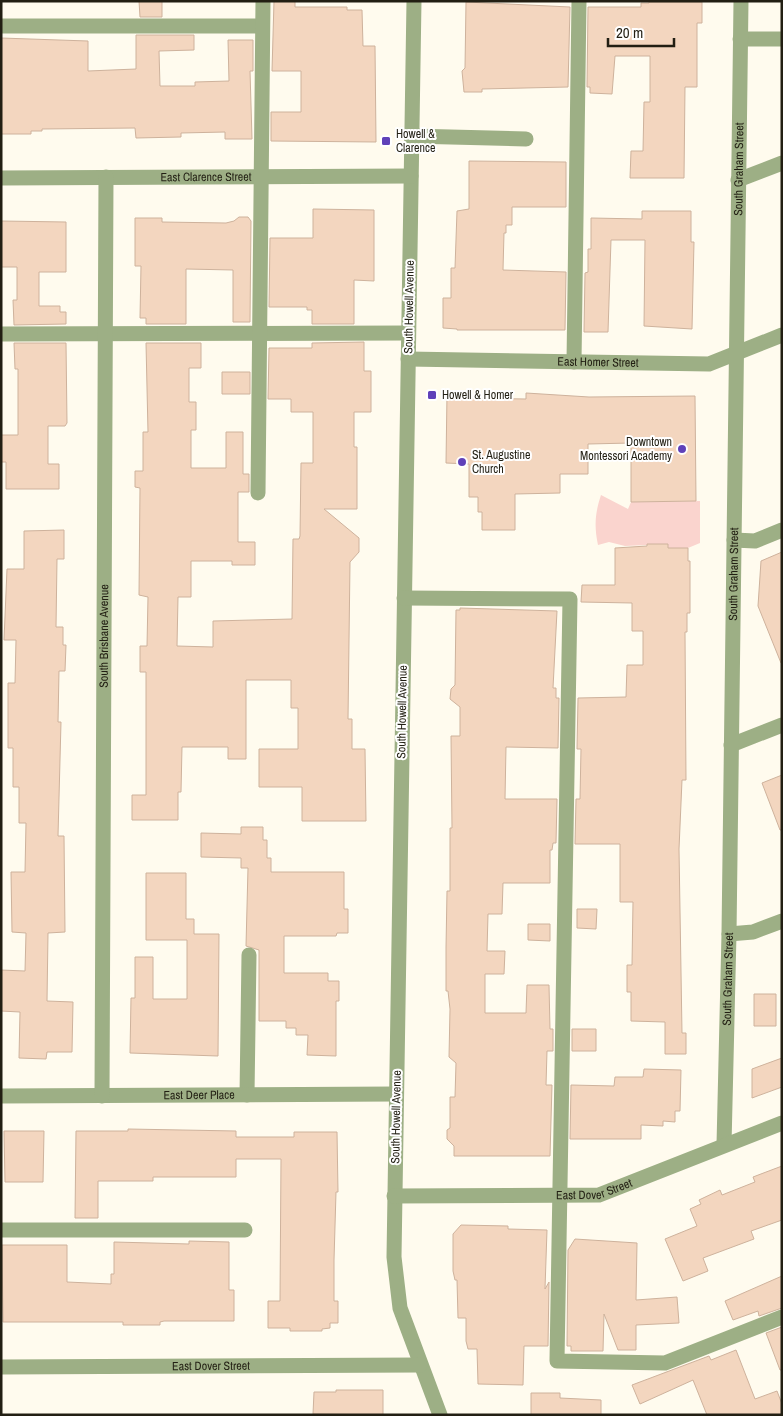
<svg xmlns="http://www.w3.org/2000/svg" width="783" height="1416" font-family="'Archivo Narrow',sans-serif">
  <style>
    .green { fill: #fad4ce }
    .building { fill: #f3d6bf; stroke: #ceb29c }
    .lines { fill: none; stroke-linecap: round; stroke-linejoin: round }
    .minor { stroke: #9daf85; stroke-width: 15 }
    .poi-dot { fill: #5f41b9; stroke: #fff; stroke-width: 2 }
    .labels { text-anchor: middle; stroke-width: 4; stroke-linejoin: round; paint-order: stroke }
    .poi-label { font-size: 12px; fill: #221f13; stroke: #fff; text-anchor: start }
    .street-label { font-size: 12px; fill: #221f13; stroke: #fff }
  </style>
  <rect width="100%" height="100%" fill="#fffbee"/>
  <path class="green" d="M601,495L628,509L631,502L700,501V543L688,548H668L667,544L625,546L609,542L598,545C594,526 595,513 601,495Z"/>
  <path class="building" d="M139,1H162V17H140Z
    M274,1H295V7H347V10H362L363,46H375L376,142L271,141V112H301V71H272Z
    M466,2L570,7L568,87L482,89V92H464L462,71L465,68Z
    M649,2H702V23H697V87H685L684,178H630L631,151H643L644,102H650V56H615L612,94L590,93V87H587L588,7H641V3H649Z
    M136,35H194V50L159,51L160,86H195V82L229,81L228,40H253V71H250L252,139H225V132L181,133V137L136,138L135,128L42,129V131H31V134H1V38L88,41V71L136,69Z
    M469,161L566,162V207H512V225H506V233H504L503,270L566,272L565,330H457V329L443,328V298H451V268H455L457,211L469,209Z
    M313,209L374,210V281L354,280V324H312V310H307V307H269L270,238H313Z
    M642,211H691V242H694L692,329L644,326L645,240H611L608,332H584L585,273L588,272V249H591V218L642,219Z
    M239,217H248L251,221L250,322H233V270L186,269V324H146V318H140L141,266H135V218H162V222L226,223L234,221Z
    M1,221L66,222V272H39V306H60V312H66V324L14,325L13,300H17V267H1Z
    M364,342V371H371V412H354V447H357V509H324L359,538V552L350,562L348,719H352V749H365L366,821H302V787H259V749H298V708H291V680H246V759H228V747H182L181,792H178V820H132V795H146V672H140V646H147L148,597L139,595L140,488L135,487V471H143V432H148L146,343H201V368H189V402H196V430H191V468H226V432H243V474H249V492H238V542H255V565H232V561H191V597H178L177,646L213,647V621L292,619L293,539H299L300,536L301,463H313V412H291V399H268L269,348H312V343Z
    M14,343H66L67,423L65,426H48V464H59V489H6V462H1V435H18V369H15Z
    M222,372H250V394H222Z
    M526,393L589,397L695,396L696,501L631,502V443L588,444V474H560V493L515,494V530H482V512H478V497H469V464L446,463L447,394H464V398L526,399Z
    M64,530V559H57L56,627H63V645H66L65,671H59L58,722H61L58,836H64L65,932L48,933L47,1001L73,1002L72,1052H47L46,1059L19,1058L20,1012L1,1011V970L25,971L26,933L12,932L11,872H25L26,823H19V787H13V748H8V683H15L16,640H4L7,569H24V531Z
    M647,544H668V548H688V561H690V613H687V632H685L686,780H682L679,849L682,1033H686V1054H665V1022L631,1021V992H627V965H632L633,902H620V844H575L576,799H580L581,749H577L578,698L626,697L627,665H643V631H632V603L581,602L582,585H615V548L647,546Z
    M782,552V663H781L758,606L761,561Z
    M460,608L557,611L553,688H556V698H559L558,748L506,747L505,799H557L556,843H553L552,850H550V883H503L502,914H488L487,951H505L504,974H485V1013H526L527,985H549L550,1029H553V1051H547L546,1085H552L550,1156H454V1146L447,1139V1130L450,1128V1097H455L456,1063L449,1057L450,1009L448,991H446V948L447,891H450V828H452L451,736H460V707L450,699L451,689L455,685L456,610H460Z
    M782,775V830H780L762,783Z
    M241,827H263V840H267V858H271V872H344V909H348V933H337L336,936H284V973H328V981H339V1001H336V1056L307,1055L308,1035H296V1028H286V1021H259V950L246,946L248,868H241V858L201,857V833L241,834Z
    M146,873H186V919H194V934H219L218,1056L130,1053L131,998H135V957H153V999H187V940H146Z
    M577,909H597L596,929L577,928Z
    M528,924H550V941L528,940Z
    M754,994H776V1026H754Z
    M572,1029H596V1051H572Z
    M782,1058V1087L752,1098V1069Z
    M644,1069L681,1070L680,1111H675V1122L663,1121V1126L641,1125V1139H570L571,1085L614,1086L615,1077H643Z
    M128,1129L236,1131V1137H294V1132H337L338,1192H336L334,1260V1301H338V1323H330V1328L322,1329V1331H290V1328H268V1301H280L281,1159H236V1177H153V1181H98V1218H75L76,1131H128Z
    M4,1131H44L43,1182H5Z
    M782,1166V1220L751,1231L754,1239L703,1258L708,1271L683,1281L665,1239L697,1226L690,1209L701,1204L699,1200L720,1190L722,1195L755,1182L753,1177Z
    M461,1225L508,1226V1229L547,1230L545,1289L549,1282L548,1346H524L523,1385L478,1384L477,1349H468L466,1341V1318H458L457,1280H455L453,1271V1234Z
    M575,1239L637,1243L636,1300L677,1297L679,1323L636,1325V1350H618L604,1314L603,1351H571V1346H567L568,1250Z
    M189,1241L229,1242V1290H234V1321H164L160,1322V1325H123V1322H3L2,1245H67V1282L111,1284V1274H114V1242L189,1244Z
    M782,1276V1308L759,1316L758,1311L733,1320L725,1301Z
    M782,1327V1370H780L766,1333Z
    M736,1350L755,1399L777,1391L782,1404V1415H707L693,1380L640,1404L632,1385L709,1356L711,1360Z
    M336,1390H383V1415L313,1414L314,1392H336Z
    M531,1393H560V1398L601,1400V1415H531Z"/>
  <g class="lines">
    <g class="minor">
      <path d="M414,1L394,1257L400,1308L440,1415"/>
      <path d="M1,26H262"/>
      <path d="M740,39H782"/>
      <path d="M411,136L526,139"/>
      <path id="s1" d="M1,178L411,176"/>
      <path d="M738,180L782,163"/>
      <path d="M1,334L408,333"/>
      <path id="s2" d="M408,359L709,364L782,335"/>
      <path d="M574,362L579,1"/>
      <path d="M258,493L263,1"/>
      <path d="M734,540L755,541L782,530"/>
      <path d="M404,598L570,599L557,1361L665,1363L782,1317"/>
      <path d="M731,745L782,725"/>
      <path d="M729,934L753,932L782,921"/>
      <path d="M247,1095L249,955"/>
      <path id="s3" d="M1,1096L396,1094"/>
      <path id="s4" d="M102,1096L106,177"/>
      <path id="s5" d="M724,1145L729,934L741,1"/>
      <path id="s6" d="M394,1196L599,1195L782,1123"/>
      <path d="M1,1230H245"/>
      <path id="s7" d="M1,1367L420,1365"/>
    </g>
  </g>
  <g class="poi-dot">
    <rect x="381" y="136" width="10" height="10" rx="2.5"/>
    <rect x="427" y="390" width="10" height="10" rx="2.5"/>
    <circle cx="682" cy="449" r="5"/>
    <circle cx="462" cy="462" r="5"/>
  </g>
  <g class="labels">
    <g class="poi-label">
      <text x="396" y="138">Howell &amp;<tspan x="396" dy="14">Clarence</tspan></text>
      <text x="442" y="399">Howell &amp; Homer</text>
      <text x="672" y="446" text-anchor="end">Downtown<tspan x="672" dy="14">Montessori Academy</tspan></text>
      <text x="472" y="459">St. Augustine<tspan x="472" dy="14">Church</tspan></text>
    </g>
    <g class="street-label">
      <text dy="4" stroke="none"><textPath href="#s5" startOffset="976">South Graham Street</textPath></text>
      <text dy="4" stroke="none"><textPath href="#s1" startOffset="205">East Clarence Street</textPath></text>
      <text transform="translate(409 307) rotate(-89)" y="4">South Howell Avenue</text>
      <text dy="4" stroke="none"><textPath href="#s2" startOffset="190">East Homer Street</textPath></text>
      <text dy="4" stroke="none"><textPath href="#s5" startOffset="571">South Graham Street</textPath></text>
      <text dy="4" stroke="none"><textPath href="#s4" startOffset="460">South Brisbane Avenue</textPath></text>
      <text transform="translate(402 712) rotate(-89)" y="4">South Howell Avenue</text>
      <text dy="4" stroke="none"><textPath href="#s5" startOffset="166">South Graham Street</textPath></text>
      <text dy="4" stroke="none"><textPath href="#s3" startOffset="198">East Deer Place</textPath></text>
      <text transform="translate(396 1117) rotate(-89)" y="4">South Howell Avenue</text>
      <text dy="4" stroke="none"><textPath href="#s6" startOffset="201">East Dover Street</textPath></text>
      <text dy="4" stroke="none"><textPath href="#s7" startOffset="210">East Dover Street</textPath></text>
    </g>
  </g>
  <rect width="783" height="1416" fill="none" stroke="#221f13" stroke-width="5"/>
  <path d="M608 38v8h66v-8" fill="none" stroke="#221f13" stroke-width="2.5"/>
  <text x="616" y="38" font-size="15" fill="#221f13" stroke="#ffffff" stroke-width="4" paint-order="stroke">20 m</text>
</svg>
